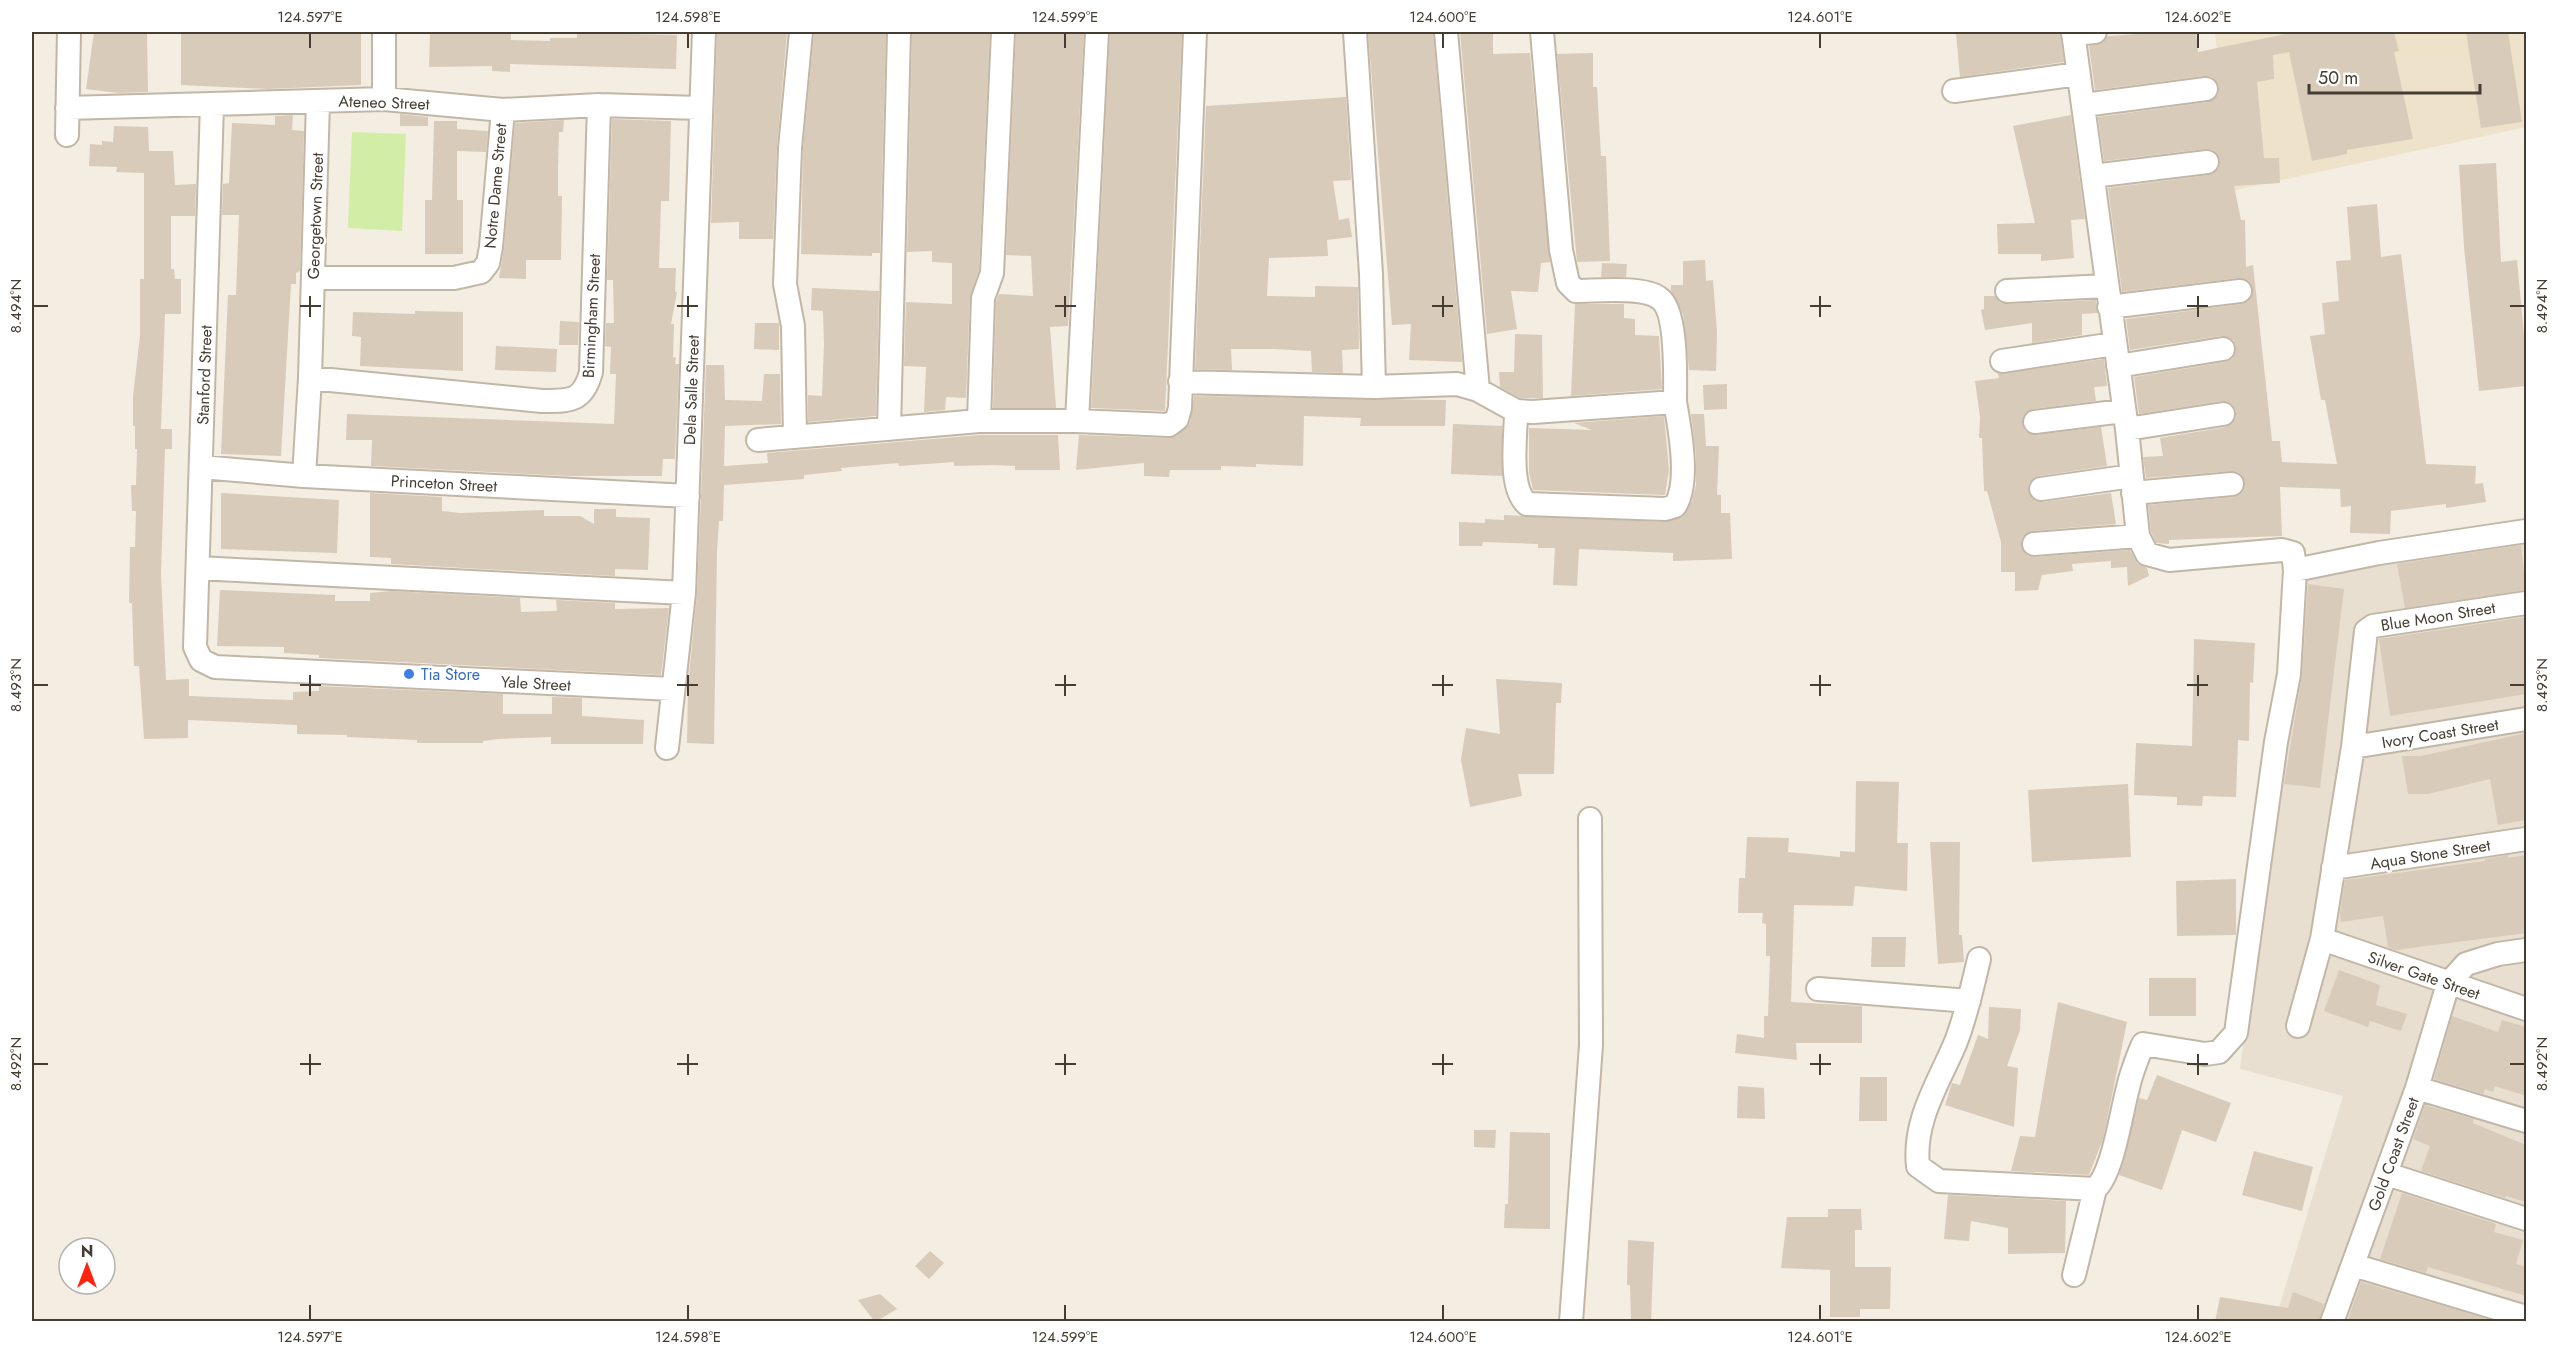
<svg xmlns="http://www.w3.org/2000/svg" width="2558" height="1353" font-family="Jost,sans-serif">
  <style>
    .residential { fill: #e8dfd0 }
    .education { fill: #eee2ca }
    .green { fill: #d1eda6 }
    .building { fill: #d9cbb9 }
    .lines { fill: none; stroke-linecap: round; stroke-linejoin: round }
    .minor-casing { stroke: #c2b7a7; stroke-width: 26 }
    .minor { stroke: #fff; stroke-width: 22 }
    .ticks { fill: none; stroke: #453d32; stroke-width: 2 }
    .shop-dot { fill: #3f7fe0; stroke: #fff; stroke-width: 2 }
    .labels { text-anchor: middle; stroke-width: 5; stroke-linejoin: round; paint-order: stroke }
    .street-label { font-size: 16px; fill: #453d32; stroke: #fff }
    .shop-label { font-size: 16px; fill: #366cbe; stroke: #fff; text-anchor: start }
    .neatline { fill: none; stroke: #453d32; stroke-width: 2 }
    .ticks-label { font-size: 15px; text-anchor: middle; fill: #453d32 }
  </style>
  <rect width="100%" height="100%" fill="#f3ede2"/>
  <path class="residential" d="M2526,538V1321H2275L2343,1096L2240,1069L2303,573Z"/>
  <path class="education" d="M2215,32H2526V127L2231,191Z"/>
  <path class="green" d="M352,132L406,134L402,231L348,228Z"/>
  <path class="building" d="M94,32H147L148,92L118,93L86,89Z
    M181,32H361V85L268,89L181,85Z
    M430,32H511V40L550,41V38H577V33L677,35L676,69L510,64V72L492,71V66L429,67Z
    M717,32H787L777,147L773,239H739V222L711,223Z
    M814,32H886L880,253H872V256L801,254L803,149Z
    M912,32H990L979,270L970,297L966,398L946,397L945,410L924,412L926,367L904,366L906,302L952,304V263L932,262V251L907,252Z
    M1016,32H1084L1068,326L1050,327L1056,408H993L996,301L999,294L1033,296L1031,256L1006,255Z
    M1110,32H1182L1165,411L1091,408Z
    M1368,32H1433L1462,362L1409,360L1411,324L1392,325Z
    M1460,32H1493V54L1530,53L1550,262L1541,263L1538,292L1511,291L1517,329L1487,334Z
    M1959,32H2060L2064,62L1960,77L1956,34Z
    M2171,32H2196L2198,52L2295,32H2394L2399,51L2394,52L2413,139L2347,150V154L2312,161L2289,52L2273,55L2274,79L2257,82L2264,158H2279L2280,183L2234,186L2241,220H2245L2246,267L2253,265L2272,441H2280L2282,462L2337,464L2325,400H2321L2310,336L2325,334L2322,303L2339,301L2336,261L2351,260L2347,207L2377,204L2381,257L2401,254L2426,464L2476,466L2475,484L2483,483L2486,502L2446,508V504L2391,511L2390,534L2350,533L2351,506L2341,507L2340,489L2280,487L2282,536L2169,540V544L2156,543L2151,532L2148,505L2234,497L2244,490L2245,482L2238,472L2231,471L2146,478L2143,457L2163,456L2160,438L2226,427L2235,419L2236,412L2233,405L2222,401L2139,414L2134,377L2225,362L2232,359L2236,347L2233,340L2221,336L2130,350L2126,319L2242,304L2249,301L2253,290L2250,282L2238,278L2122,292L2108,188L2209,175L2219,168L2220,160L2213,150L2205,149L2104,161L2098,117L2208,102L2218,95L2219,87L2212,77L2204,76L2095,90L2089,46L2102,43L2108,36Z
    M2466,32H2508L2522,122L2481,128Z
    M1593,53V87H1597L1601,156H1606L1610,261L1577,262L1557,54Z
    M1346,97L1351,180L1333,181L1339,220L1349,218L1352,237L1327,240L1328,256L1269,258L1267,296L1315,297V286L1358,287L1359,349L1342,350L1343,373L1312,372L1311,351L1273,349H1231L1232,370L1195,369L1206,106Z
    M400,114L428,117V126H400Z
    M293,115L292,130L304,131L300,271L296,273V284H291L281,456L221,454L228,295H236L239,215H222L223,184L229,183L232,123L275,125V116Z
    M2071,115L2085,219L2071,220L2074,258L2041,261V254H1998L1997,224L2035,223L2013,126Z
    M612,119L671,121L669,201H661L659,268H676L675,292H677L671,324H674L673,357L676,358L675,364H679L675,459H663L662,476H569L371,466L372,440H346L347,414L614,424L616,374H610L611,347L605,346L606,323H614L613,280H607Z
    M564,120L563,132H559L558,168V196H562L561,260H526V279L499,278L504,248L515,123Z
    M434,121H457V129L488,131L486,152L457,151V200H463V254H425V200H432Z
    M114,126L148,127L149,151H173L175,185L196,184L195,216H171V269H174L175,279H181V314H165L161,429H172V449H165L161,574L166,680L189,679V696L259,699L293,700V692L319,691V686L503,694V714H552V697L582,698V716L644,720L643,744H551V737L498,739L483,741V743H417V740L347,737V735L297,734V725L188,720V738L144,739L139,666H134L132,603H129L130,547H135L136,511H132L131,485H136L137,449H135V426H133V396L140,336V279H144V173L116,172L117,167L89,166L90,144L102,145V141L113,142Z
    M2496,163L2501,262L2517,260L2526,356V386L2479,391L2464,247L2459,165Z
    M1705,260L1706,281L1713,280L1717,331L1716,371L1689,370L1683,314L1671,291V285H1683V261Z
    M1602,263L1627,264L1626,277H1601Z
    M812,288L879,291L876,416L808,422V395L822,396L824,344L823,311L811,310Z
    M1984,296H1995L2000,303L2008,304L2096,300L2097,313L2082,314V335L2032,343V323L1985,330L1981,310L1984,309Z
    M1575,304H1624V318L1635,319V335L1659,336L1662,389L1571,396Z
    M415,311L463,312V371L360,366L361,337L352,336L353,312L415,314Z
    M560,321L579,322L578,345H559Z
    M755,323H779V350L754,349Z
    M1515,334L1542,335L1543,398H1520L1500,387L1499,372H1514Z
    M496,346L557,349L556,372L495,370Z
    M2104,359L2107,386L2094,387L2096,401L2033,409L2023,416L2022,423L2025,431L2036,435L2101,427L2107,466L2039,476L2029,483L2028,491L2035,501L2042,502L2111,493L2116,524L2032,531L2022,538L2021,546L2028,556L2035,557L2130,550L2138,564L2147,568L2149,576L2128,586L2127,567L2111,568V561L2072,564L2073,571L2042,575L2038,590L2015,591V572H2001V542L1987,491H1984L1982,438H1979L1980,417L1975,381L1999,378L1998,374Z
    M706,365H724L725,400L762,401L764,374H780L781,424L725,426L724,466L768,463L767,453L980,435H1058L1060,470H1015V466L993,465L954,466V462L899,466L898,463L841,468L842,471L804,475V479L724,485L723,521H719L717,551L714,744L687,743L688,685L697,594Z
    M1727,384V409L1704,410L1703,385Z
    M1194,396L1446,400L1445,426H1360L1361,418L1304,416L1303,466L1256,464V467L1221,466V470H1170L1169,477L1144,476V463L1076,470L1079,435L1168,438L1176,436L1190,423Z
    M1691,414H1704L1706,446H1719L1717,495H1721V513H1730L1732,559L1673,561V553L1579,549L1577,586L1553,585L1555,548H1538V544L1483,542L1482,546H1459V522L1485,523V519L1504,520V515L1665,522L1683,516L1692,501L1696,485V455Z
    M1664,416L1669,470L1665,495L1533,490L1529,472V428L1592,430L1574,423Z
    M1453,424L1502,426V476L1451,474Z
    M221,493L339,500L337,553L221,549Z
    M370,493L442,497V511L460,513L544,510V516H580L594,524V509H616V517L650,518L648,570L615,569V576L391,564V558L370,557Z
    M2521,545L2526,590L2405,608L2397,564Z
    M2308,584L2344,589L2320,788L2284,784L2302,675Z
    M220,590L335,595V601H370V593L390,591L520,598L521,612L557,611L556,600L615,603V609L669,608L661,675L319,658V655L284,653V647L217,646Z
    M2526,617V694L2390,716L2379,639Z
    M2194,639L2255,643L2253,683L2250,682L2249,741L2238,740L2236,797L2203,796L2202,806L2177,805V797L2134,795L2136,743L2192,746Z
    M1496,679L1562,683L1561,703H1556L1554,774H1518L1522,796L1470,807L1461,760L1466,728L1500,734Z
    M2526,733V820L2498,825L2490,779L2428,794H2408L2402,756H2421Z
    M1856,781L1899,782L1897,843H1908L1907,891L1855,886L1853,906L1794,905L1791,1002L1862,1006V1043H1796L1797,1060L1735,1053L1737,1034L1764,1038V1016H1768L1770,956H1766V924L1762,923L1763,913H1738L1739,878H1745L1747,837L1789,838L1788,852L1840,857V851L1855,852Z
    M2128,784L2131,857L2032,862L2028,790Z
    M1930,842H1960L1959,935H1962L1964,962L1938,964Z
    M2508,855V858L2526,855V933L2396,950L2388,947L2383,916L2341,922L2340,913L2345,880L2485,861V859Z
    M2236,879V935L2177,936L2176,881Z
    M1872,937H1906L1905,967H1871Z
    M2339,970L2380,985L2376,1005L2407,1014L2401,1031L2370,1021L2368,1027L2324,1011Z
    M2149,978H2196V1016H2149Z
    M2058,1002L2127,1022L2103,1139L2089,1175L2011,1171L2020,1136L2035,1137Z
    M1989,1007L2021,1009L2020,1030L2007,1066L2018,1068L2014,1127L1945,1105L1952,1083L1960,1085L1978,1035L1988,1039Z
    M2452,1016L2498,1032L2502,1020L2526,1027V1096L2495,1086L2493,1092L2485,1089L2483,1094L2434,1079Z
    M2157,1075L2231,1103L2216,1142L2182,1130L2162,1190L2119,1175L2139,1098L2147,1100Z
    M1860,1077H1887V1121H1859Z
    M1738,1086L1764,1088L1765,1119L1737,1118Z
    M2425,1105L2474,1119L2473,1123L2526,1145V1202L2506,1196L2505,1198L2421,1171L2430,1146L2413,1139Z
    M1474,1130H1496L1495,1148L1474,1147Z
    M1510,1132L1550,1133V1229L1504,1228L1505,1204H1508Z
    M2254,1151L2313,1167L2302,1211L2242,1195Z
    M2402,1193L2496,1224L2494,1232L2523,1240L2516,1264L2526,1267V1296L2428,1267L2426,1273L2380,1259Z
    M1948,1195L2066,1201L2065,1253L2008,1254V1228L1971,1221L1969,1241L1944,1239Z
    M1828,1209H1861L1862,1230H1855V1267H1891L1890,1309H1860V1317H1830V1270L1781,1268L1787,1217H1828Z
    M1628,1240L1654,1242L1651,1322H1631L1630,1285H1627Z
    M930,1251L944,1263L929,1279L915,1266Z
    M2361,1282L2484,1318L2483,1322H2347Z
    M2293,1292L2324,1304L2319,1322H2215L2220,1297L2288,1308Z
    M880,1294L897,1309L875,1322L858,1300Z"/>
  <g class="lines">
    <g class="minor-casing">
      <path id="minor" d="M1355,32L1371,274L1374,387
        M1446,32L1478,390
        M1542,32L1561,250L1568,283L1576,291C1596,291 1643,286 1659,298C1678,310 1675,381 1675,402
        M2073,32L2127,429L2138,536L2147,554L2169,560L2282,550L2293,553L2295,570L2379,553L2526,531
        M2073,34L2095,32
        M1954,91L2078,74
        M384,99V32
        M212,104L195,647L201,660L215,667L672,689
        M2084,105L2206,89
        M67,108L384,99L503,110L599,105L700,108
        M67,135L69,32
        M2093,176L2207,162
        M313,278H454L481,272L488,263L491,247L503,110
        M2007,291L2106,286
        M2109,307L2240,291
        M2002,361L2114,344
        M2118,366L2223,349
        M310,378L542,401C570,401 583,402 591,372L599,105
        M1180,382L1374,387L1457,384L1478,390L1516,411L1533,412L1675,402C1680,430 1690,483 1675,506L1665,509L1527,504C1508,487 1516,437 1516,411
        M979,421L983,298L992,273L1003,32
        M1077,421L1097,32
        M2035,422L2123,411
        M889,429L899,32
        M2127,429L2223,414
        M795,437L793,326L785,284L790,148L801,32
        M758,440L979,421H1077L1169,425L1177,419L1180,408L1195,32
        M201,467L304,476L688,496
        M304,476L310,378L318,101
        M2041,489L2132,476
        M2133,493L2232,484
        M2034,544L2138,536
        M198,568L684,593
        M2353,747L2526,719
        M667,748L684,593L704,32
        M2333,868L2526,839
        M2322,939L2526,1009
        M1979,959C1972,988 1966,1017 1955,1044C1938,1084 1913,1121 1918,1166L1939,1181L2095,1189C2113,1174 2121,1112 2128,1088C2131,1073 2137,1059 2143,1044L2205,1054L2219,1052L2236,1033L2276,742L2289,674L2295,570
        M1818,989L1969,1001
        M2298,1026L2322,939L2353,747L2366,631L2373,626L2526,603
        M2417,1088L2526,1121
        M2387,1174L2526,1219
        M2353,1265L2526,1317
        M2074,1275L2095,1189
        M1571,1322L1591,1045L1590,819
        M2332,1322L2417,1088L2448,984L2466,964L2498,954L2526,950"/>
    </g>
    <use href="#minor" class="minor"/>
  </g>
  <path class="ticks" d="M310,33V48M688,33V48M1065,33V48M1443,33V48M1820,33V48M2198,33V48M310,296V317M688,296V317M1065,296V317M1443,296V317M1820,296V317M2198,296V317M33,306H48M300,306H321M677,306H698M1055,306H1076M1432,306H1453M1810,306H1831M2187,306H2208M2510,306H2525M310,675V696M688,675V696M1065,675V696M1443,675V696M1820,675V696M2198,675V696M33,685H48M300,685H321M677,685H698M1055,685H1076M1432,685H1453M1810,685H1831M2187,685H2208M2510,685H2525M310,1054V1075M688,1054V1075M1065,1054V1075M1443,1054V1075M1820,1054V1075M2198,1054V1075M33,1064H48M300,1064H321M677,1064H698M1055,1064H1076M1432,1064H1453M1810,1064H1831M2187,1064H2208M2510,1064H2525M310,1305V1320M688,1305V1320M1065,1305V1320M1443,1305V1320M1820,1305V1320M2198,1305V1320"/>
  <circle class="shop-dot" cx="409" cy="674" r="6"/>
  <g class="labels">
    <g class="street-label">
      <text transform="translate(384 102) rotate(2)" y="6">Ateneo Street</text>
      <text transform="translate(495 186) rotate(-85)" y="6">Notre Dame Street</text>
      <text transform="translate(315 216) rotate(-88)" y="6">Georgetown Street</text>
      <text transform="translate(591 316) rotate(-87)" y="6">Birmingham Street</text>
      <text transform="translate(204 375) rotate(-88)" y="6">Stanford Street</text>
      <text transform="translate(691 390) rotate(-88)" y="6">Dela Salle Street</text>
      <text transform="translate(444 483) rotate(3)" y="6">Princeton Street</text>
      <text transform="translate(2438 616) rotate(-9)" y="6">Blue Moon Street</text>
      <text transform="translate(536 683) rotate(3)" y="6">Yale Street</text>
      <text transform="translate(2440 733) rotate(-9)" y="6">Ivory Coast Street</text>
      <text transform="translate(2430 854) rotate(-9)" y="6">Aqua Stone Street</text>
      <text transform="translate(2424 975) rotate(19)" y="6">Silver Gate Street</text>
      <text transform="translate(2393 1154) rotate(-70)" y="6">Gold Coast Street</text>
    </g>
    <g class="shop-label">
      <text x="421" y="680">Tia Store</text>
    </g>
  </g>
  <rect width="2558" height="1353" fill="none" stroke="#ffffff" stroke-width="66"/>
  <g transform="translate(87 1266)"><circle r="28" fill="#ffffff" stroke="#b5b1ad" stroke-width="1.5"/>
  <path d="M0-4.5L10 22L0 15L-10 22Z" fill="#ff240e"/>
  <text y="-9" font-size="16" font-weight="bold" text-anchor="middle" fill="#453d32">N</text>
  </g>
  <path d="M2309 84v9h171v-9" fill="none" stroke="#453d32" stroke-width="3"/>
  <text x="2318" y="84" font-size="18" fill="#453d32" stroke="#ffffff" stroke-width="4.5" paint-order="stroke">50 m</text>
  <rect x="33" y="33" width="2492" height="1287" class="neatline"/>
  <g class="ticks-label">
    <text x="310" y="22">124.597°E</text>
    <text x="688" y="22">124.598°E</text>
    <text x="1065" y="22">124.599°E</text>
    <text x="1443" y="22">124.600°E</text>
    <text x="1820" y="22">124.601°E</text>
    <text x="2198" y="22">124.602°E</text>
    <text transform="translate(16 306) rotate(-90)" y="5">8.494°N</text>
    <text transform="translate(2542 306) rotate(-90)" y="5">8.494°N</text>
    <text transform="translate(16 685) rotate(-90)" y="5">8.493°N</text>
    <text transform="translate(2542 685) rotate(-90)" y="5">8.493°N</text>
    <text transform="translate(16 1064) rotate(-90)" y="5">8.492°N</text>
    <text transform="translate(2542 1064) rotate(-90)" y="5">8.492°N</text>
    <text x="310" y="1342">124.597°E</text>
    <text x="688" y="1342">124.598°E</text>
    <text x="1065" y="1342">124.599°E</text>
    <text x="1443" y="1342">124.600°E</text>
    <text x="1820" y="1342">124.601°E</text>
    <text x="2198" y="1342">124.602°E</text>
  </g>
</svg>
